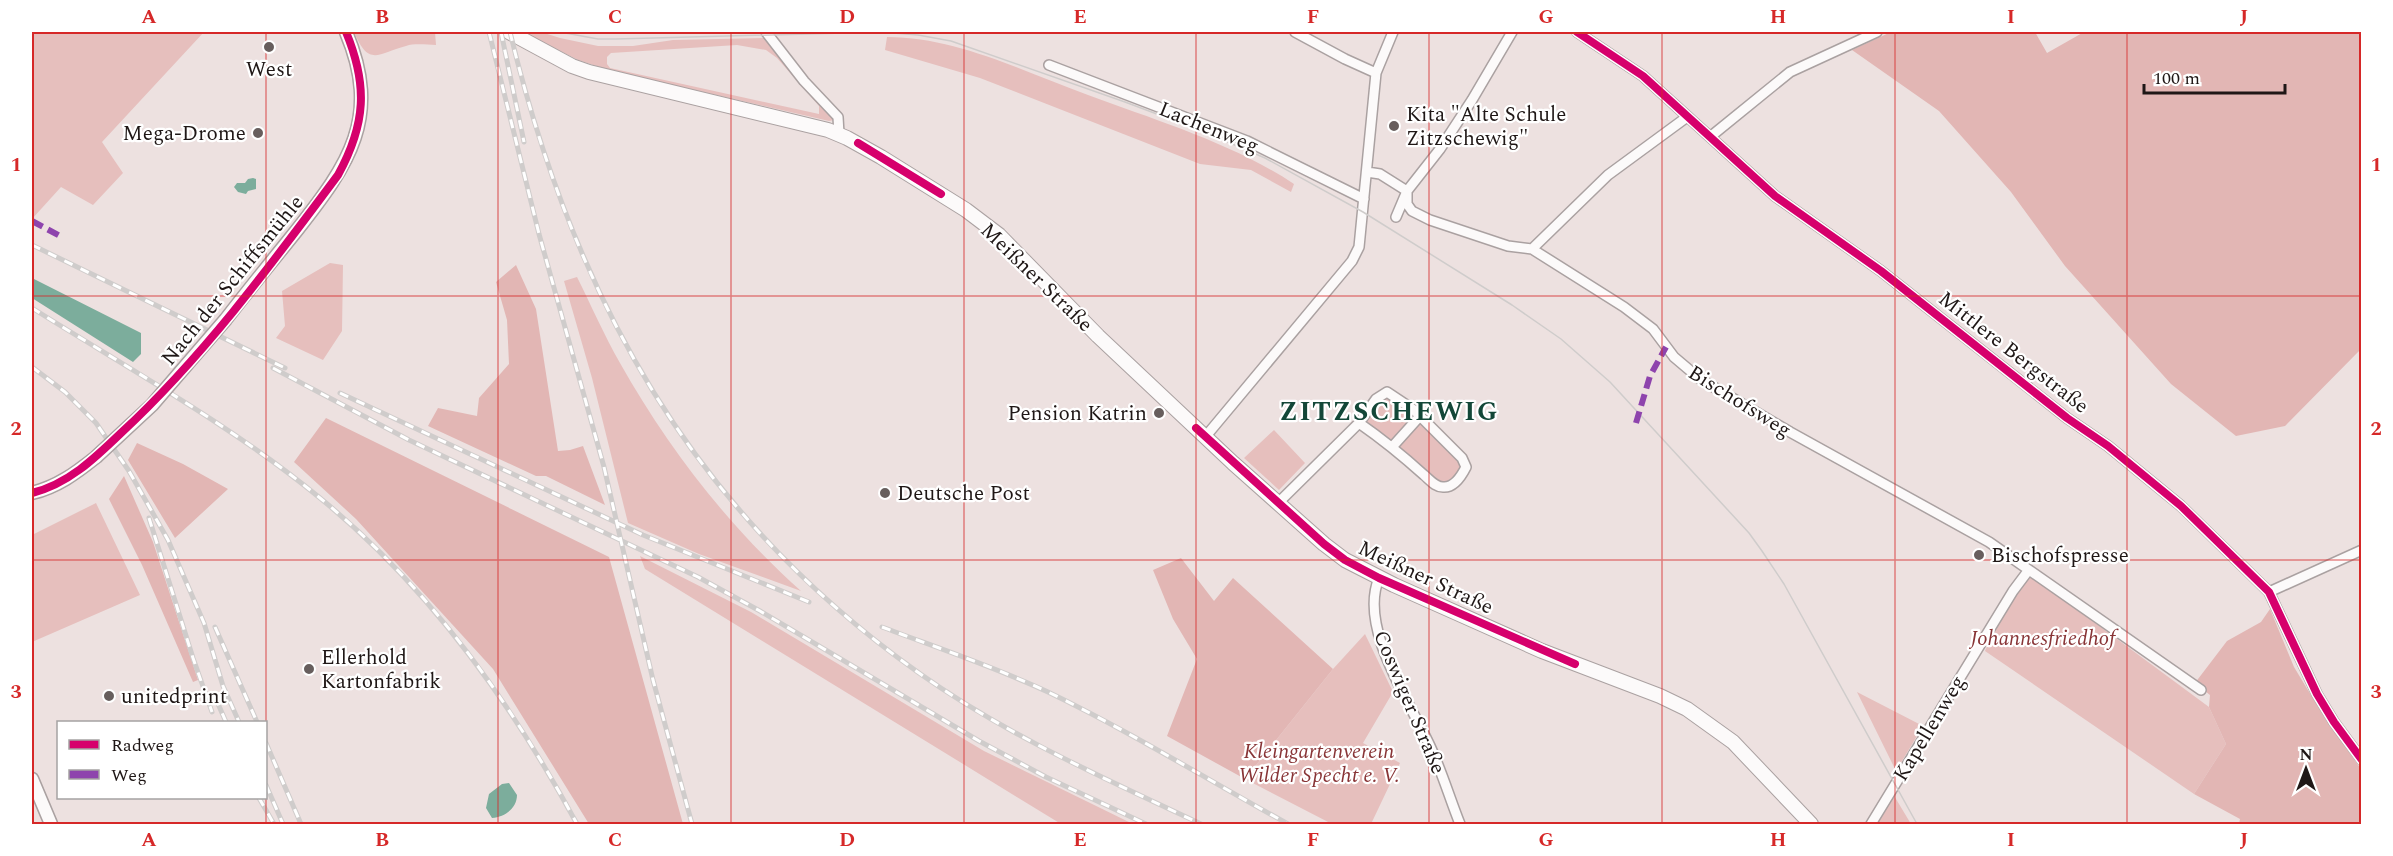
<svg xmlns="http://www.w3.org/2000/svg" width="2393" height="856" font-family="Spectral,serif">
  <style>
    .green { fill: #e6bfbd; fill-rule: evenodd }
    .forest { fill: #e2b6b4 }
    .water { fill: #7cad9c }
    .lines { fill: none; stroke-linecap: round; stroke-linejoin: round }
    .minor-casing { stroke: #aaa1a1; stroke-width: 12 }
    .tertiary-casing { stroke: #aaa1a1; stroke-width: 15 }
    .secondary-casing { stroke: #aaa1a1; stroke-width: 16 }
    .minor { stroke: #fcfafa; stroke-width: 9 }
    .tertiary { stroke: #fcfafa; stroke-width: 12 }
    .secondary { stroke: #fcfafa; stroke-width: 14 }
    .tram { stroke: #cfcccb; stroke-width: 1.5 }
    .rail-casing { stroke: #cfcccb; stroke-width: 5 }
    .rail { stroke: #fff; stroke-width: 3; stroke-dasharray: 9; stroke-linecap: butt }
    .tertiary-bridge-casing { stroke: #aaa1a1; stroke-width: 15; stroke-linecap: butt }
    .tertiary-bridge { stroke: #fcfafa; stroke-width: 12 }
    .quiet { stroke: #8e44ad; stroke-width: 6; stroke-dasharray: 12 6; stroke-linecap: butt }
    .cycleway-casing { stroke: #fff; stroke-width: 11 }
    .cycleway { stroke: #d6006c; stroke-width: 8 }
    .grid { fill: none; stroke: #d62828; stroke-width: 1.5; stroke-opacity: 0.55 }
    .poi-dot { fill: #675e5d; stroke: #fff; stroke-width: 2 }
    .labels { text-anchor: middle; stroke-width: 4.5; stroke-linejoin: round; paint-order: stroke }
    .poi-label { font-size: 21px; fill: #1f1716; stroke: #fff; text-anchor: start }
    .street-label { font-size: 21px; fill: #1f1716; stroke: #fff }
    .park-label { font-size: 21px; font-style: italic; fill: #883436; stroke: #fff }
    .district-label { font-size: 27px; font-weight: bold; letter-spacing: 1.5px; fill: #134738; stroke: #fff }
    .neatline { fill: none; stroke: #d62828; stroke-width: 2 }
    .grid-label { font-size: 20px; text-anchor: middle; font-weight: bold; fill: #d62828 }
  </style>
  <rect width="100%" height="100%" fill="#ede1e0"/>
  <path class="green" d="M32,32H204L102,142L123,173L93,205L61,187L32,219Z
    M354,32H435L436,45C427,45 415,43 406,46C377,54 369,67 354,32Z
    M523,32H541L560,38L598,46H633L673,40L764,38L809,92L834,117V120L829,121L612,71L578,60ZM737,45L766,50L777,58L819,106V114L610,68L607,64V57L611,53Z
    M887,37C957,37 1024,72 1088,95C1158,121 1232,143 1294,184L1291,192L1251,170L1200,164L980,78L885,50Z
    M330,263L343,265L342,331L323,360L276,338L285,326L282,291Z
    M577,277C591,305 604,335 620,363C668,448 728,526 801,591L699,554L628,523L592,378L564,281Z
    M1389,397L1410,410L1412,417L1392,441L1366,422L1385,398Z
    M1420,423L1462,463V469L1447,483H1439L1400,449V445Z
    M1274,430L1305,463L1279,490L1244,458Z
    M96,503L140,595L32,642V535Z
    M640,556L751,612L984,751L1133,824H1061L645,569Z
    M2033,577L2209,707L2226,744L2194,794L1985,651C1993,636 2019,581 2033,577Z
    M1365,634L1393,692L1363,743L1400,763L1371,824H1332L1245,779L1333,669Z
    M1857,692L1923,726L1896,771Z
    M1893,794L1911,824H1876Z"/>
  <path class="forest" d="M1891,32H2035L2047,53L2084,32H2361V349L2285,426L2236,436L2171,384L2065,266L2011,192L1939,111L1852,50Z
    M516,265L536,309L558,451L570,450L583,446L605,505L546,476H536L428,426L438,408L477,416L479,398L509,364L507,320L496,282Z
    M326,418L609,557L683,824H589L493,669L356,519L294,462Z
    M137,443L183,464L228,489L175,538L128,460Z
    M124,476L153,542L198,680L193,682L142,565L109,499Z
    M1181,558L1214,601L1233,578L1333,669L1245,779L1167,736L1197,659L1173,619L1153,570Z
    M2270,609L2294,667L2326,720L2361,769V824H2239L2240,819L2194,794L2226,744L2209,707L2210,695L2195,683L2227,641L2261,622Z"/>
  <path class="water" d="M253,178L256,179V189L248,191L246,194L238,192L234,187L237,183H245L248,179Z
    M32,278L141,333V354L133,362L32,298Z
    M509,783L517,795C517,808 505,817 492,818L486,808L489,794L502,784Z"/>
  <g class="lines">
    <g class="minor-casing">
      <path id="minor" d="M766,32L804,81L838,117L839,134
        M1295,32L1345,59L1376,73
        M1577,32L1643,76L1775,196L1881,271L2067,418L2108,446L2181,506L2269,592L2317,694L2334,722L2362,760
        M1049,65L1247,141L1364,199
        M1710,137L1790,72L1877,32
        M1367,172L1380,174L1407,191
        M1407,191V204L1412,211L1430,220L1508,246L1532,249L1624,307L1653,329L1674,357L1700,379L1790,432L1989,542L2201,690
        M1396,217L1407,191L1440,149L1472,100L1512,32
        M1532,249L1608,175L1687,117
        M1206,436L1352,261L1359,247L1376,73L1393,32
        M1393,446L1420,416
        M1278,503L1359,423L1376,399L1387,392L1414,410L1462,458L1466,467C1462,475 1454,488 1443,487C1435,487 1430,480 1424,475C1403,456 1382,439 1359,423
        M1379,578C1358,628 1410,702 1430,746C1442,772 1450,799 1460,824
        M2269,592L2362,550
        M1871,824L2013,591L2028,571"/>
    </g>
    <g class="tertiary-casing">
      <path id="tertiary" d="M226,319C249,289 273,260 297,230C349,164 382,117 346,32
        M32,493C57,487 76,473 96,457
        M32,779L51,824"/>
    </g>
    <g class="secondary-casing">
      <path id="secondary" d="M509,32L572,66L589,72L828,130L847,138L881,157L966,210L999,235L1098,336L1233,463L1324,544L1345,560L1394,585L1542,651L1660,696L1687,709L1733,742L1811,824"/>
    </g>
    <use href="#minor" class="minor"/>
    <use href="#tertiary" class="tertiary"/>
    <use href="#secondary" class="secondary"/>
    <path class="tram" d="M560,32L598,39H616L881,32L918,35L951,41L1125,102L1202,131L1265,158L1363,212L1512,305L1561,339L1610,382L1749,533L1762,551L1784,584L1917,824"/>
    <g class="rail-casing">
      <path id="rail" d="M489,32L539,234L604,467L653,680L692,824
        M501,32L524,142
        M510,32C574,298 692,512 919,673C1006,735 1106,779 1201,824
        M32,245L285,368
        M32,308C129,369 231,425 320,498C429,587 511,702 577,824
        M32,367L65,392L96,423L129,471L168,540L204,623L223,686L239,722
        M273,368L409,440L698,577L760,611L979,741L1046,777L1146,824
        M340,393L643,535L809,602
        M149,518L193,658L212,712
        M215,627L257,722
        M882,627C938,648 995,667 1048,692C1131,732 1208,780 1288,824
        M215,697L226,722
        M266,743L301,824
        M266,785L283,824
        M259,798L274,824"/>
    </g>
    <use href="#rail" class="rail"/>
    <g class="tertiary-bridge-casing">
      <path id="tertiary-bridge" d="M96,457L152,405L226,319"/>
    </g>
    <use href="#tertiary-bridge" class="tertiary-bridge"/>
    <path class="quiet" d="M32,221L60,236
      M1636,423L1650,376L1666,347"/>
    <g class="cycleway-casing">
      <path id="cycleway" d="M1577,32L1643,76L1775,196L1881,271L2067,418L2108,446L2181,506L2269,592L2317,694L2334,722L2362,760
        M858,143L941,194
        M1196,428L1324,544L1345,560L1379,578L1575,664
        M32,493C68,484 94,459 121,433C203,357 271,265 338,175C366,124 368,85 346,32"/>
    </g>
    <use href="#cycleway" class="cycleway"/>
  </g>
  <path class="grid" d="M266,32V824M498,32V824M731,32V824M964,32V824M1196,32V824M1429,32V824M1662,32V824M1895,32V824M2127,32V824M32,296H2362M32,560H2362"/>
  <g class="poi-dot">
    <circle cx="269" cy="47" r="6"/>
    <circle cx="1394" cy="126" r="6"/>
    <circle cx="258" cy="133" r="6"/>
    <circle cx="1159" cy="413" r="6"/>
    <circle cx="885" cy="493" r="6"/>
    <circle cx="1979" cy="555" r="6"/>
    <circle cx="309" cy="669" r="6"/>
    <circle cx="109" cy="696" r="6"/>
  </g>
  <g class="labels">
    <g class="poi-label">
      <text x="269" y="76" text-anchor="middle">West</text>
      <text x="1406" y="121">Kita "Alte Schule<tspan x="1406" dy="24">Zitzschewig"</tspan></text>
      <text x="246" y="140" text-anchor="end">Mega-Drome</text>
      <text x="1147" y="420" text-anchor="end">Pension Katrin</text>
      <text x="897" y="500">Deutsche Post</text>
      <text x="1991" y="562">Bischofspresse</text>
      <text x="321" y="664">Ellerhold<tspan x="321" dy="24">Kartonfabrik</tspan></text>
      <text x="121" y="703">unitedprint</text>
    </g>
    <g class="street-label">
      <text transform="translate(1209 127) rotate(22)" y="7">Lachenweg</text>
      <text transform="translate(1037 277) rotate(44)" y="7">Meißner Straße</text>
      <text transform="translate(232 280) rotate(-51)" y="7">Nach der Schiffsmühle</text>
      <text transform="translate(2014 352) rotate(38)" y="7">Mittlere Bergstraße</text>
      <text transform="translate(1740 401) rotate(32)" y="7">Bischofsweg</text>
      <text transform="translate(1426 577) rotate(25)" y="7">Meißner Straße</text>
      <text transform="translate(1410 702) rotate(67)" y="7">Coswiger Straße</text>
      <text transform="translate(1929 728) rotate(-59)" y="7">Kapellenweg</text>
    </g>
    <g class="park-label">
      <text x="2043" y="645">Johannesfriedhof</text>
      <text x="1319" y="758">Kleingartenverein<tspan x="1319" dy="24">Wilder Specht e. V.</tspan></text>
    </g>
    <g class="district-label">
      <text x="1389" y="420">ZITZSCHEWIG</text>
    </g>
  </g>
  <rect width="2393" height="856" fill="none" stroke="#ffffff" stroke-width="66"/>
  <rect x="57" y="721" width="210" height="78" fill="#ffffff" stroke="#a5a2a2" stroke-width="1.5"/>
  <rect x="69" y="740" width="30" height="9" fill="#d6006c" stroke="#a5a2a2" stroke-width="1.5"/>
  <text x="111" y="751" font-size="18" fill="#1f1716">Radweg</text>
  <rect x="69" y="770" width="30" height="9" fill="#8e44ad" stroke="#a5a2a2" stroke-width="1.5"/>
  <text x="111" y="781" font-size="18" fill="#1f1716">Weg</text>
  <g transform="translate(2306 769)" stroke="#ffffff" stroke-width="4.5" paint-order="stroke">
  <path d="M0-4.5L10 22L0 15L-10 22Z" fill="#1f1716"/>
  <text y="-9" font-size="16" font-weight="bold" text-anchor="middle" fill="#1f1716">N</text>
  </g>
  <path d="M2144 84v9h141v-9" fill="none" stroke="#1f1716" stroke-width="3"/>
  <text x="2153" y="84" font-size="18" fill="#1f1716" stroke="#ffffff" stroke-width="4.5" paint-order="stroke">100 m</text>
  <rect x="33" y="33" width="2327" height="790" class="neatline"/>
  <g class="grid-label">
    <text x="149" y="23">A</text>
    <text x="382" y="23">B</text>
    <text x="615" y="23">C</text>
    <text x="847" y="23">D</text>
    <text x="1080" y="23">E</text>
    <text x="1313" y="23">F</text>
    <text x="1546" y="23">G</text>
    <text x="1778" y="23">H</text>
    <text x="2011" y="23">I</text>
    <text x="2244" y="23">J</text>
    <text x="16" y="171">1</text>
    <text x="2376" y="171">1</text>
    <text x="16" y="435">2</text>
    <text x="2376" y="435">2</text>
    <text x="16" y="698">3</text>
    <text x="2376" y="698">3</text>
    <text x="149" y="846">A</text>
    <text x="382" y="846">B</text>
    <text x="615" y="846">C</text>
    <text x="847" y="846">D</text>
    <text x="1080" y="846">E</text>
    <text x="1313" y="846">F</text>
    <text x="1546" y="846">G</text>
    <text x="1778" y="846">H</text>
    <text x="2011" y="846">I</text>
    <text x="2244" y="846">J</text>
  </g>
</svg>
